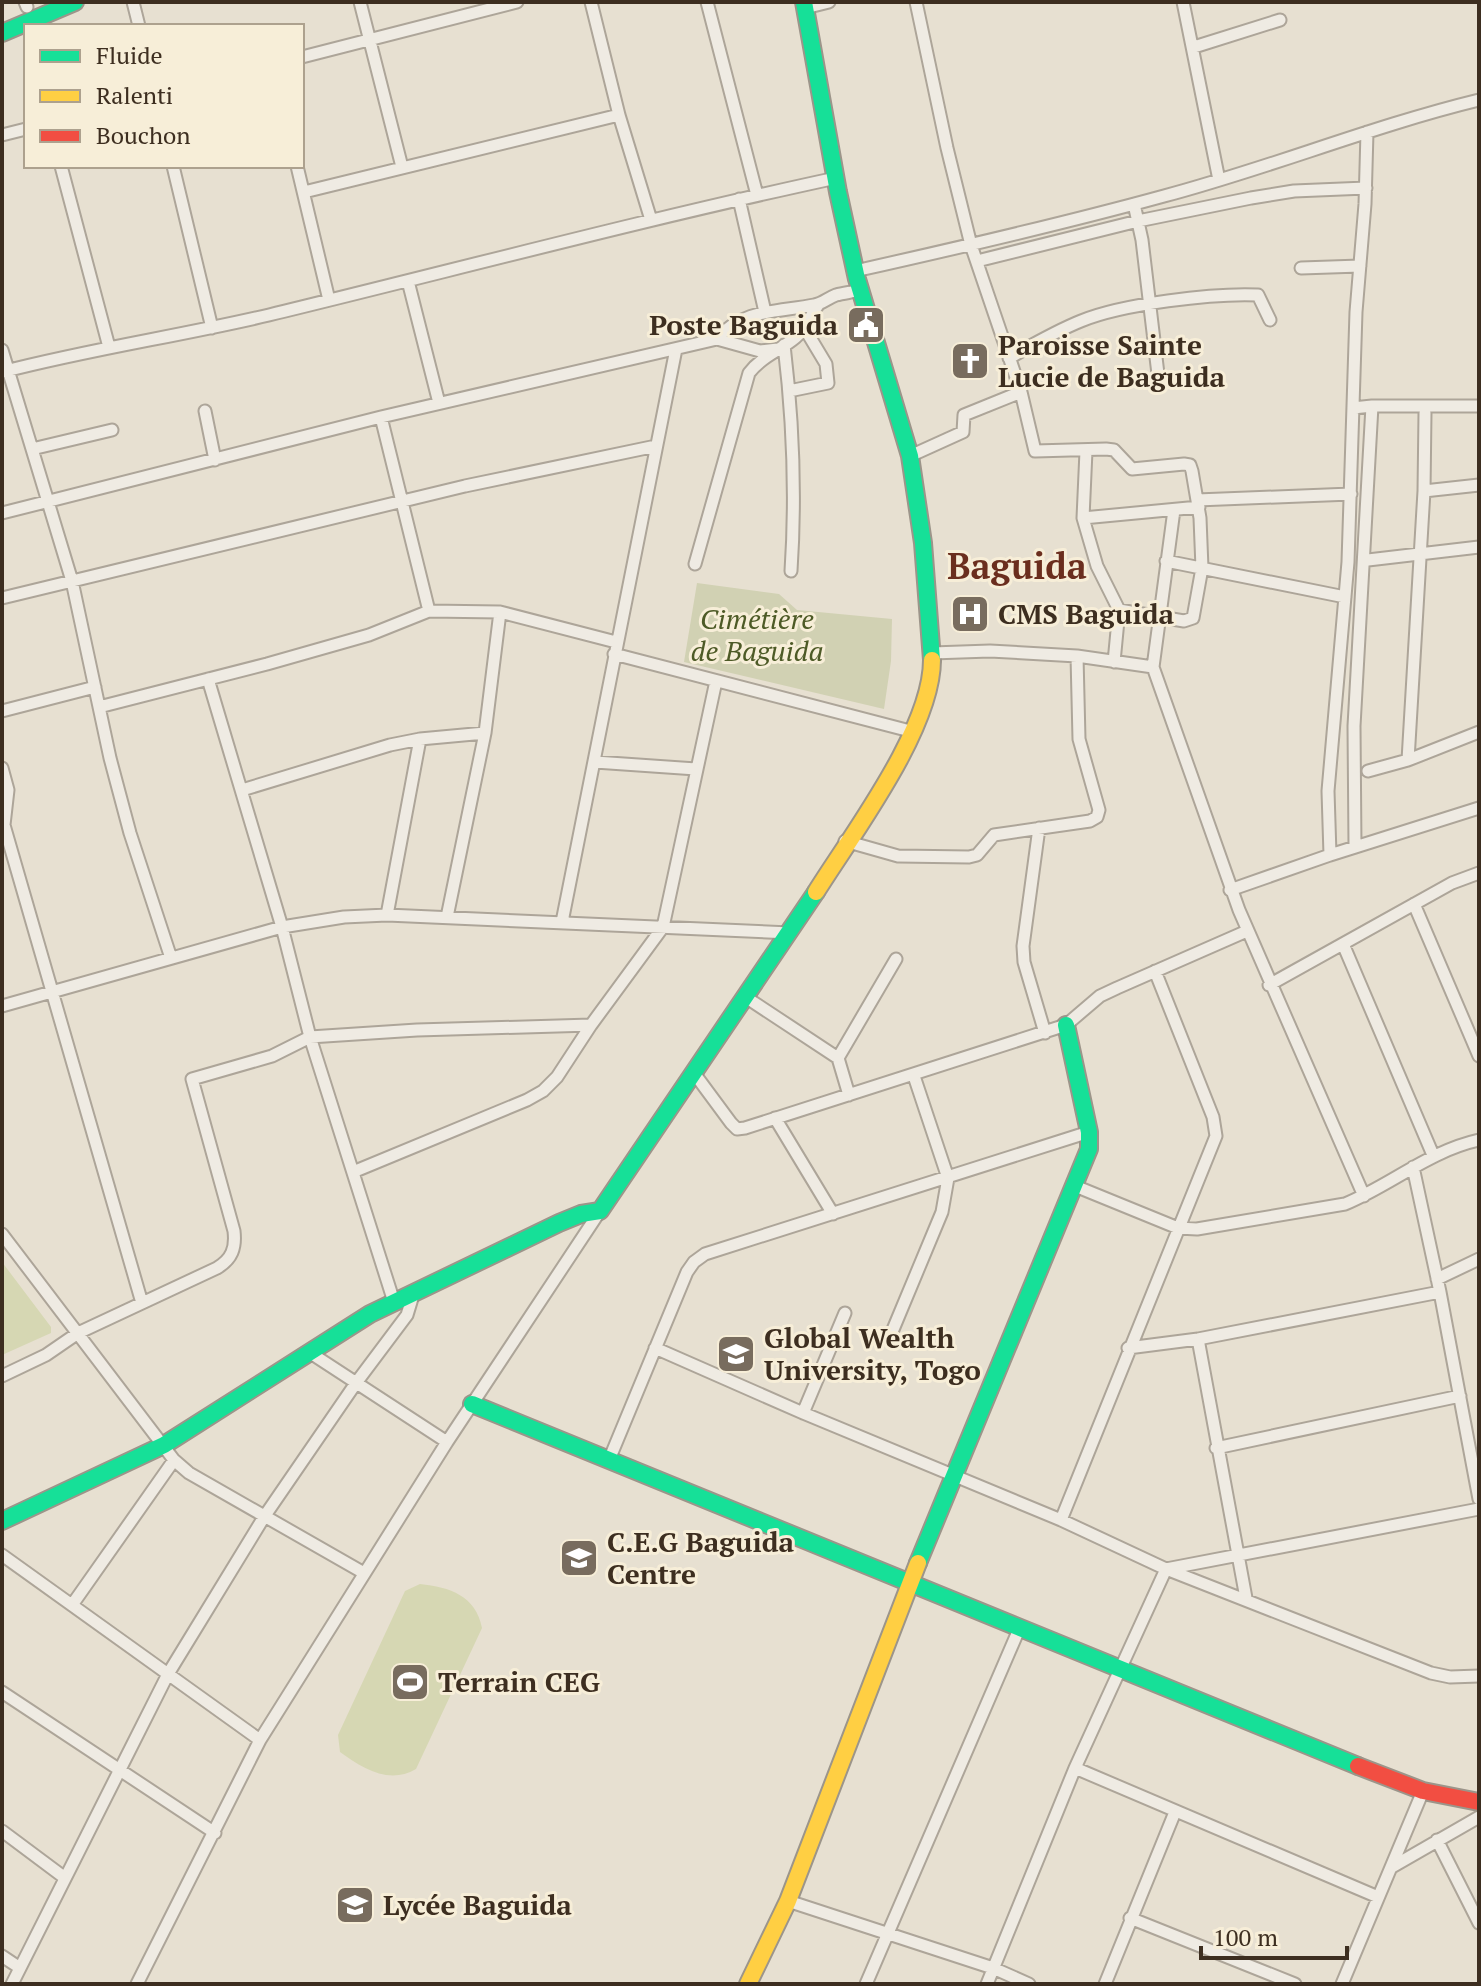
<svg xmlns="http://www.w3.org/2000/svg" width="1481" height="1986" font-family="'PT Serif',serif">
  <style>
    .green { fill: #d6d7b3 }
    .cemetery { fill: #d1d1b3 }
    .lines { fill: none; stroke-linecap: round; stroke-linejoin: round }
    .street-casing { stroke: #ada599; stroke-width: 15 }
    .fast-casing { stroke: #9c958a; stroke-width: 20 }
    .slow-casing { stroke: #9c958a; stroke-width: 20 }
    .jam-casing { stroke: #9c958a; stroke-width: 20 }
    .street { stroke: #efebe3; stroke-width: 11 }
    .fast { stroke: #16e098; stroke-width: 16 }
    .slow { stroke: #ffcf43; stroke-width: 16 }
    .jam { stroke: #f24e42; stroke-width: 16 }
    .labels { text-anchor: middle; stroke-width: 6; stroke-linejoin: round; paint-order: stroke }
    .poi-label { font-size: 28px; font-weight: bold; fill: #3d2e20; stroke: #f7eed8; text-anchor: start }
    .park-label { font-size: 28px; font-style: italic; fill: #4d5a26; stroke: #f7eed8 }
    .district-label { font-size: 36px; font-weight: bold; fill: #6b2e1e; stroke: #f7eed8 }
  </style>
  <rect width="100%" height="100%" fill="#e7e0d1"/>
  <path class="green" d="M2,1262L51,1327V1333L2,1355Z
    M420,1584C450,1587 476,1596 482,1628L416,1769C389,1785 362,1768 340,1752L338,1735L405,1591Z"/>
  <path class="cemetery" d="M697,583L779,594L797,610L892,619L891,661L884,709L684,662Z"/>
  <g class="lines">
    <g class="street-casing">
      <path id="street" d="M25,2L27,7
        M133,2L139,26
        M360,2L402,167
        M591,2L619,115L651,220
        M707,2L757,195
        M916,2L947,148L971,245L1021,392L1035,451L1106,449L1114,450L1132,469L1184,464L1190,465L1192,471L1200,518L1202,568L1193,618L1184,621L1119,610
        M1183,2L1219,180
        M805,8L829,2
        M1194,47L1280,20
        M302,57L517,2
        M2,135L26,129
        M61,166L109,347
        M173,166L212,328
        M297,166L329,300
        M304,192L619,115
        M739,199L765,312
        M1134,204L1142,240L1158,374
        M977,261L1138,221L1251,198L1294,191L1366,188
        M1301,268L1360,266
        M855,271C958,248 1062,224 1164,196C1270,168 1372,126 1479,100
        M408,281L439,403
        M717,339C742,309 778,312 814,305C822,304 828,298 836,295C844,293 853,292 861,290
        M784,345C793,420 796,496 791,571
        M2,350L72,581L110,758L130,833L171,958
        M1009,358C1032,345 1056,331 1081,321C1122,304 1213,293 1258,295L1270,320
        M2,372C90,349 180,336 269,315C458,269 646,219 836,178
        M789,391L828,383L826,364L805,329
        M1353,408L1372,406H1479
        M205,411L215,460
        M381,417L429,611
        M32,449L112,430
        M1086,451L1083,518L1097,566L1119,610L1114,662
        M910,456L963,432L964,415L1021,392
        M1424,491L1479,485
        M1197,500L1351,494
        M1174,510L1153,667L1239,910L1364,1196
        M2,513L381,417L717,339L760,351L778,349
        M1083,518L1199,507
        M1368,560L1479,547
        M1166,561L1345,597
        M695,564L749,373C762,356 781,350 796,337C807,328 810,316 818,305
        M2,598L465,486L656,446
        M932,653L990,651L1077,656L1153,667
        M614,654L914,732
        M208,679L282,927L310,1037L394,1302
        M99,707L267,664L369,635L429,611L500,612L616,642
        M2,711L95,687
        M1408,760L1479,732
        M595,762L696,769
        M2,768L8,790L4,825L142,1303
        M1368,771L1408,760L1424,491L1425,413
        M242,790L390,745L420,739L485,733
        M1039,828L1023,946L1024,962L1045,1033
        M845,841L898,856L969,857L977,855L994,835L1090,821L1097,817L1099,810L1079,739L1077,656
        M1355,846L1354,726L1372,406
        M1330,855L1479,808
        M1230,890L1330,855L1328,791L1348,562L1356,312L1365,204L1367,132
        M1414,904L1479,1056
        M387,915L420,739
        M447,917L485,733L500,612
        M562,922L676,349
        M1343,944L1433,1155
        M1269,985L1452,883L1479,873
        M747,998L838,1058
        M2,1006L282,927L344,917L387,915L790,933
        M694,1073L731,1123L737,1129L745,1128L1066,1025L1100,996L1117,988L1247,931
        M849,1095L838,1058L896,959
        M775,1118L833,1214
        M1413,1167L1440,1292L1479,1499
        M353,1172L527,1100L543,1091L557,1077L591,1025L663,927L716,681
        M1075,1186L1178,1228L1197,1229L1345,1204C1391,1185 1429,1151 1479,1140
        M2,1234L174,1460L189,1473L364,1573
        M1437,1279L1479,1259
        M892,1332L942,1212L948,1178L914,1076
        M1198,1339L1246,1598
        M655,1348L803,1413L1061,1520L1166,1569L1431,1673L1450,1677L1479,1676
        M1128,1348L1198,1339L1440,1292
        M309,1352L447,1442
        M2,1376L46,1355L78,1333L217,1268C232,1259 236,1248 234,1231L192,1079L272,1056L310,1037L417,1030L591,1025
        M803,1413L845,1313
        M1216,1448L1460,1396
        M609,1460L687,1272L694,1262L705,1254L1089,1132
        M1061,1520L1216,1136L1213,1117L1155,971
        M2,1555L260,1740
        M72,1605L174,1460
        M2,1692L215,1833
        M1075,1768L1378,1897
        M2,1831L65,1878
        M1437,1840L1479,1923
        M1392,1867L1479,1817
        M788,1901L993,1968L1029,1984
        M1130,1918L1295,1984
        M2,1956L20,1968
        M12,1984L168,1674L264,1517L356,1383L407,1315L414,1292
        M137,1984L260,1740L447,1442L600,1211
        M866,1984L1020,1627
        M987,1984L1075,1768L1166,1569L1479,1509
        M1105,1984L1175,1812
        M1342,1984L1423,1791"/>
    </g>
    <g class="fast-casing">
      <path id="fast" d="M804,2L838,192L857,279L910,456L923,543L932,660
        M2,33L75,2
        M472,1404L1358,1766
        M2,1521L164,1445L370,1314L559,1223L581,1214L600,1211L816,892
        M918,1563L1089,1149V1132L1066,1025"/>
    </g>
    <g class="slow-casing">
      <path id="slow" d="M816,892C853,833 932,729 932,660
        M748,1984L788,1901L918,1563"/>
    </g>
    <g class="jam-casing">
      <path id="jam" d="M1358,1766L1423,1791L1479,1802"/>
    </g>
    <use href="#street" class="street"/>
    <use href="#fast" class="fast"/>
    <use href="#slow" class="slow"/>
    <use href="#jam" class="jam"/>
  </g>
  <defs>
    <g id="civic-square" transform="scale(2)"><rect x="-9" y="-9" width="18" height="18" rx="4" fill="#786c5e" stroke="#f7eed8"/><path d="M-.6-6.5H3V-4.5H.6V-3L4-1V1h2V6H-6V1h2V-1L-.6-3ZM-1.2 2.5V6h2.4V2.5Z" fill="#fff"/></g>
    <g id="church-square" transform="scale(2)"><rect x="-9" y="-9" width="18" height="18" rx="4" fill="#786c5e" stroke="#f7eed8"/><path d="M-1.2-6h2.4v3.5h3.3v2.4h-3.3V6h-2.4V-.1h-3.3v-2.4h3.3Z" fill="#fff"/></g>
    <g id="hospital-square" transform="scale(2)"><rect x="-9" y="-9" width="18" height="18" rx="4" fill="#786c5e" stroke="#f7eed8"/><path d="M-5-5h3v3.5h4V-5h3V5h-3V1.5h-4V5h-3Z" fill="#fff"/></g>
    <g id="university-square" transform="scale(2)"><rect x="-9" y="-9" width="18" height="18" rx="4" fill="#786c5e" stroke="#f7eed8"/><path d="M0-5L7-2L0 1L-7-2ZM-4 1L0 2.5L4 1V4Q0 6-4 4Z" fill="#fff"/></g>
    <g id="school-square" transform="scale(2)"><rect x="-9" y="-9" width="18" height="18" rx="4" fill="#786c5e" stroke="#f7eed8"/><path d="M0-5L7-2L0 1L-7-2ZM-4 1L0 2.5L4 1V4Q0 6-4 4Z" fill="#fff"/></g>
    <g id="stadium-square" transform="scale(2)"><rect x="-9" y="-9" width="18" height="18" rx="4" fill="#786c5e" stroke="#f7eed8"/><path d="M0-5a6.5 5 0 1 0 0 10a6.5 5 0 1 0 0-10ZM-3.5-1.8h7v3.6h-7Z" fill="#fff"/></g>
  </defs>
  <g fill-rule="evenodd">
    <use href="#civic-square" x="866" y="325"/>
    <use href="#church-square" x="970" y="361"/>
    <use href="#hospital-square" x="970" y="614"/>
    <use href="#university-square" x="736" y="1354"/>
    <use href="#school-square" x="579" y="1558"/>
    <use href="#stadium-square" x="410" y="1682"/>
    <use href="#school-square" x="355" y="1905"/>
  </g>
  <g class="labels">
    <g class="poi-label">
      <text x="838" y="335" text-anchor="end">Poste Baguida</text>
      <text x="998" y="355">Paroisse Sainte<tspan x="998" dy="32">Lucie de Baguida</tspan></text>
      <text x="998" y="624">CMS Baguida</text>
      <text x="764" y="1348">Global Wealth<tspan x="764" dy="32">University, Togo</tspan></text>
      <text x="607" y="1552">C.E.G Baguida<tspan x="607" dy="32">Centre</tspan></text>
      <text x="438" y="1692">Terrain CEG</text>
      <text x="383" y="1915">Lycée Baguida</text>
    </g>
    <g class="park-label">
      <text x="757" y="629">Cimétière<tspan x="757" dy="32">de Baguida</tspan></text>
    </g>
    <g class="district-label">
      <text x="1017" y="579">Baguida</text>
    </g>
  </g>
  <rect width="1481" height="1986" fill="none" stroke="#3d2e20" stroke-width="8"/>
  <rect x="24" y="24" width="280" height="144" fill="#f7eed8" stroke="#ada18e" stroke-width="2"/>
  <rect x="40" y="50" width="40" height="12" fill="#16e098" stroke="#ada18e" stroke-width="2"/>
  <text x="96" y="64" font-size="24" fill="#3d2e20">Fluide</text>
  <rect x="40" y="90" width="40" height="12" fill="#ffcf43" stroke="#ada18e" stroke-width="2"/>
  <text x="96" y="104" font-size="24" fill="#3d2e20">Ralenti</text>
  <rect x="40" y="130" width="40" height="12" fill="#f24e42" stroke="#ada18e" stroke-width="2"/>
  <text x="96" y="144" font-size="24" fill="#3d2e20">Bouchon</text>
  <path d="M1201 1946v12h146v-12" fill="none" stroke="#3d2e20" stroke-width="4"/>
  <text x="1213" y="1946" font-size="24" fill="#3d2e20" stroke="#f7eed8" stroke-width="6" paint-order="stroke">100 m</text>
</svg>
